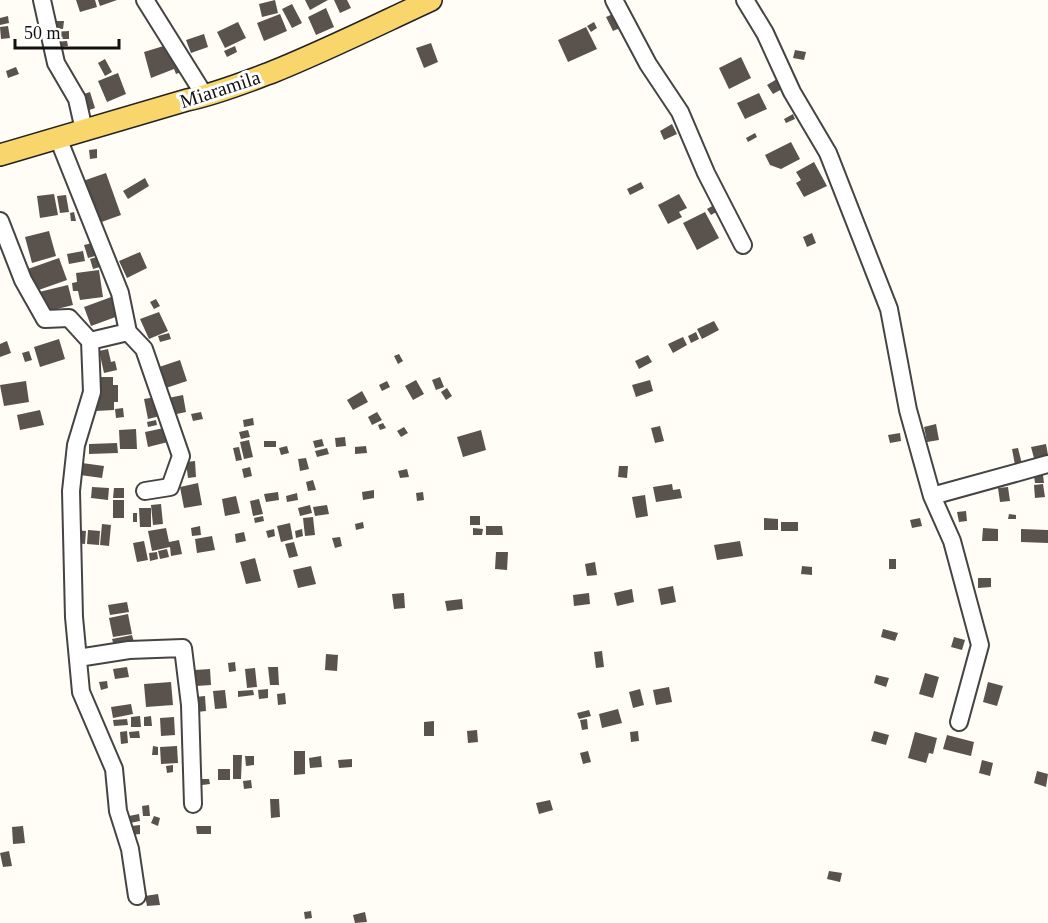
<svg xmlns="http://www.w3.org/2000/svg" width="1048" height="923" font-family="'Times New Roman',serif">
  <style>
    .building { fill: #5a524d }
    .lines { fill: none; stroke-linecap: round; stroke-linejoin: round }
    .minor-casing { stroke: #444; stroke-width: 20 }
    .major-casing { stroke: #222; stroke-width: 24 }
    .minor { stroke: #fff; stroke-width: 16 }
    .major { stroke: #f9d66b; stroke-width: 21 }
    .labels { text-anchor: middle; stroke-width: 6; stroke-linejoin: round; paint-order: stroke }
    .street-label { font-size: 20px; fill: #111; stroke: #fff }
  </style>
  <rect width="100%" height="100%" fill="#fffdf5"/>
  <path class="building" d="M76,0H95L97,7L80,12Z
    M98,0H117L100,6Z
    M275,0L278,13L262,17L259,4Z
    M305,0H328L310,10Z
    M334,0H347L351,8L340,13Z
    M292,4L302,23L292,28L282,9Z
    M326,8L334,27L316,35L308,17Z
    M280,14L287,31L264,41L257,23Z
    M613,14L620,28L613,31L606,17Z
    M8,16L9,23L0,25V18Z
    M53,21H64L63,29L52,28Z
    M238,22L246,38L225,48L217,32Z
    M594,22L597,28L591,32L587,26Z
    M8,26L10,38L1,39L0,27Z
    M586,27L597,49L568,62L558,40Z
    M69,31V39H53L52,32Z
    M204,34L208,47L191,53L186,40Z
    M67,41L68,46L54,48L53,42Z
    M431,43L438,62L424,68L416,48Z
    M170,44L184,71L176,74L174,69L151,78L144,52Z
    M235,46L237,52L227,57L224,51Z
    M795,50L806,52L804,60L793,58Z
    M741,57L751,78L729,89L719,68Z
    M105,59L112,72L105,76L98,63Z
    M16,67L19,74L8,78L6,71Z
    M118,73L126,94L107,102L98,81Z
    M777,79L782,89L773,94L767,85Z
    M90,92L95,108L84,112L78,96Z
    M759,93L767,109L745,119L737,103Z
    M793,114L795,119L786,123L784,119Z
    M672,124L677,134L664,140L660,131Z
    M755,133L757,137L748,142L746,138Z
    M791,142L800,159L781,169L770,165L765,155Z
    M97,149V158L90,159L89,150Z
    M814,162L827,186L804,197L796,183L801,180L796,172Z
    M106,173L121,215L96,224L80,182Z
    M145,178L149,186L128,199L123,191Z
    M641,182L644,188L630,195L627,189Z
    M54,194L58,215L40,218L37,196Z
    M679,194L687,208L679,212L682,217L668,224L658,205Z
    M66,195L69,212L60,213L57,196Z
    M714,205L718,211L711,215L707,209Z
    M74,212L76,221H71L70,213Z
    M705,212L719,238L697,250L683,223Z
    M49,231L56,256L32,263L25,237Z
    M812,233L816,243L807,247L803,237Z
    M92,243L95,256L88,258L84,245Z
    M83,251L85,261L69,264L67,254Z
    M140,252L147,268L127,278L119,261Z
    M97,257L100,267L93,269L90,259Z
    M59,258L67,280L33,292L25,270Z
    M99,270L103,297L80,300L78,291H73L72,283L77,282L76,273Z
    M68,285L73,305L45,312L39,292Z
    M114,296L121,315L91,326L84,307Z
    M156,299L160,306L154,309L150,302Z
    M159,312L168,331L149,339L140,319Z
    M714,321L719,330L702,339L697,329Z
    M696,332L699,339L691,343L688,336Z
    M169,333L171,339L160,342L158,336Z
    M683,337L687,345L673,353L668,344Z
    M59,339L65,359L40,367L34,347Z
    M7,341L11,353L0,357V344Z
    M108,349L111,362L115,361L117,370L104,373L99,351Z
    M29,351L32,360L25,362L22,353Z
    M399,354L403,361L398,364L394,356Z
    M648,355L652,362L639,369L635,361Z
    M180,360L187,381L166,388L159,367Z
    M95,377H113V385H118V402H114V410L96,411Z
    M440,377L444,387L436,390L432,380Z
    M416,380L424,394L413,400L405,386Z
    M650,380L653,391L636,397L632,385Z
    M26,381L29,402L4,406L0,385Z
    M387,381L390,387L382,391L379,385Z
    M447,388L452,396L446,400L441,392Z
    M362,391L368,402L353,410L347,400Z
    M183,395L186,412L172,415L168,398Z
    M156,397L160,416L148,419L144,399Z
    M123,408L124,417L116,418L115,409Z
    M40,410L44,425L20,430L17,415Z
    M201,412L203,419L193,421L191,414Z
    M377,412L382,420L372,425L368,417Z
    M253,418L254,425L244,427L243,420Z
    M156,420L157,425L148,427L147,422Z
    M383,423L386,428L380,430L378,425Z
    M936,424L939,440L927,442L924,427Z
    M660,426L664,441L655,443L651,428Z
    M404,427L408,433L401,437L397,431Z
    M164,428L168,442L148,447L145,432Z
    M136,429L137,449H120L119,430Z
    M248,430L250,437L241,439L239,432Z
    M481,430L486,450L463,457L457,437Z
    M900,433L901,441L890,443L888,435Z
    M345,437L346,446L336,447L335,438Z
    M322,439L324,446L315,448L313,441Z
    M249,440L253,457L244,459L240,442Z
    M264,441H276V447H264Z
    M117,443L118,453L89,454V444Z
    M1046,444L1048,455L1034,458L1031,447Z
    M287,446L289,453L281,455L279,448Z
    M366,446L367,453L355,454V447Z
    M239,447L242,460L236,461L233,448Z
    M327,448L329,454L317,457L315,451Z
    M1018,448L1022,464L1015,465L1012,449Z
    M306,458L309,469L300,471L298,459Z
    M195,461L196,477L188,478L186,462Z
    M82,463L104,466L102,478L80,475Z
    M619,466H628L627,478L618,477Z
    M250,467L252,476L244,478L242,469Z
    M407,469L409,477L400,478L398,471Z
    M1043,475L1044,483H1035L1034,476Z
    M313,480L316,490L308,491L306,482Z
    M198,483L202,505L184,508L180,487Z
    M672,484L673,490L680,489L682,498L656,502L653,487Z
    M1043,484L1045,497L1035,498L1034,485Z
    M92,487L109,488L108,500L91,498Z
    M1008,487L1010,501L1000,502L998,488Z
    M114,488H124V498H113Z
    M374,490V498L363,500L362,492Z
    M278,492L279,500L266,502L264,494Z
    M423,492L424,500L417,501L416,493Z
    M297,493L298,500L287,502L286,496Z
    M645,495L648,516L636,518L632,497Z
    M236,496L240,513L225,516L222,499Z
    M259,499L263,514L253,516L250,501Z
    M113,500H124V518H113Z
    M161,504L163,524L153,525L151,505Z
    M310,505L312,513L300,516L298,508Z
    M327,505L329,514L315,516L313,507Z
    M139,508H151V527H140Z
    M966,511L967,521L959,522L957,512Z
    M133,513H137V522H133Z
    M1009,514L1016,515V519H1008Z
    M263,516L264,521L255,523L254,518Z
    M470,516H480V525H470Z
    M313,517L315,535L305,536L303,518Z
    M764,518L778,519V530H764Z
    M920,518L922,526L912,528L910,520Z
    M363,522L364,528L356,530L355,524Z
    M781,522H798V531H781Z
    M290,523L293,539L281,542L277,526Z
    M102,524L111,525L109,546L100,545Z
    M200,526L201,535L192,536L191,528Z
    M486,526H502L503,535H486Z
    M166,528L169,542L179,540L182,554L171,556L170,547L152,551L148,531Z
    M473,528L483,529L482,535H473Z
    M983,528L998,529V541H982Z
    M274,529L275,536L268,538L266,531Z
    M302,529L303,536L296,538L295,531Z
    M1021,529L1048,530V543L1021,542Z
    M76,530L86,531L85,544L75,543Z
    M88,530L100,531L99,545L87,544Z
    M244,532L246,541L236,543L235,534Z
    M212,536L215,550L197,553L195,539Z
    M340,537L342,546L335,548L332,538Z
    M144,541L148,560L137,562L133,543Z
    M740,541L743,556L717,560L714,545Z
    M294,542L298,556L289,558L285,544Z
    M167,549L169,557L160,559L158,551Z
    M157,552L158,559L150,561L149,553Z
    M496,552H508L507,570L495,569Z
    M255,558L261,581L246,584L240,562Z
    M889,559H896V569H889Z
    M595,562L597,575L587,576L585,564Z
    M311,566L316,584L298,588L293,570Z
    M802,566L812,567V575L801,574Z
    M978,578H991V587L978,588Z
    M673,586L676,602L661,605L658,589Z
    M632,589L634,602L617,606L614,593Z
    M404,593L405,608L394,609L392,594Z
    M589,593L590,604L574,606L573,595Z
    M462,599L463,609L447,611L445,601Z
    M127,602L129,612L110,615L108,605Z
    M128,614L132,634L113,637L109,618Z
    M883,629L898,633L895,641L881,637Z
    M132,635L134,642L114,646L112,639Z
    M954,637L965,640L962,650L951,647Z
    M602,651L604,667L596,668L594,652Z
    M326,654L338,655L337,671L325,670Z
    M235,662L236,671L229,672L228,663Z
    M127,667L129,677L115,679L113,669Z
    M268,667H278L279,685H270Z
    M255,668L257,687L247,688L245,669Z
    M210,669L211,685L196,686L195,670Z
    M925,673L939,677L933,698L919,694Z
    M876,675L889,678L886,687L874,683Z
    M107,681L108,688L101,690L99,682Z
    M171,682L173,705L146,707L144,684Z
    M988,682L1003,686L997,706L983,702Z
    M669,687L672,702L656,705L653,690Z
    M268,689V698L259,699L258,690Z
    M640,689L644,705L633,708L629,692Z
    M225,690L227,708L215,709L213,691Z
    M253,690L254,695L238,697V691Z
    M285,693L286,704L278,705L277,694Z
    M205,696L206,711L197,712L195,697Z
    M131,704L133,714L113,718L111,707Z
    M618,709L622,723L602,728L599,714Z
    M589,710L591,716L579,719L577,713Z
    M140,716L141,727H131V717Z
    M151,716L152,726H144V717Z
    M174,717L175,735L161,736L160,718Z
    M127,719L128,725L114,726L113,720Z
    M587,719L588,729L582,730L580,720Z
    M434,721V736H424V722Z
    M477,730L478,742L468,743L467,731Z
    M127,731L128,743L121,744L120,732Z
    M139,731L140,738H130L129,732Z
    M638,731L639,741L631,742L630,732Z
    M874,731L889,735L886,745L871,741Z
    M915,732L937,738L933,754L929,753L926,763L908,758Z
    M947,735L974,742L971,756L943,749Z
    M153,746L158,747V755H152Z
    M177,746L178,763L161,764L160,747Z
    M294,751H305V774L294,775Z
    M588,751L591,762L583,764L580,753Z
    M233,755H242L241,779H233Z
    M245,756H254V765L246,766Z
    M321,756L322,767L310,768L309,758Z
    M352,759V767L339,768L338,760Z
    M982,760L993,763L990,776L979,773Z
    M173,765V772L167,773L166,766Z
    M218,769H230V780H218Z
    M1037,771L1048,774L1046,787L1034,783Z
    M201,779H209L210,784L202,785Z
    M251,780L252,788L244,789L243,781Z
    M270,799H279L280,817L271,818Z
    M550,800L553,810L539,814L536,803Z
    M149,805L150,816H143L142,806Z
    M139,814L140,821L130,823L129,816Z
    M154,816L160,818L158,826L151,823Z
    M140,825V834L131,835V826Z
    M23,826L25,843L13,844L12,827Z
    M196,826H211V834H197Z
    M9,851L12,866L3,867L0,853Z
    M829,871L842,873L840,882L827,879Z
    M158,894L160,905L147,906L145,896Z
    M311,911L312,918L305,919L304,912Z
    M365,912L367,922L355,923L353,915Z"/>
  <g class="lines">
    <g class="minor-casing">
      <path id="minor" d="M42,0L56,63L77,99L84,130
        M145,0L205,96
        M614,0L648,64L680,112L706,173L743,245
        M745,0L765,33L792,92L828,153L889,309L908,410L932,496L952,541L980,645L959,722
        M58,138L120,293L128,332
        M0,221L23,280L45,319L69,318L90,341L92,392L76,445L71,491L74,617L81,692L114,769L118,811L130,849L137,896
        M90,341L128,332L144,349L181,456L170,487L145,491
        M932,496L1048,464
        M78,658L129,650L183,648L190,705L193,804"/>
    </g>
    <g class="major-casing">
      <path id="major" d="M0,155L187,100C216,94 243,83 270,73C325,51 377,25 431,0"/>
    </g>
    <use href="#minor" class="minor"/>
    <use href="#major" class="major"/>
  </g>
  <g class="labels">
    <g class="street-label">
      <text transform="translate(220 89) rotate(-18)" y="7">Miaramila</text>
    </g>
  </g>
  <path d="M15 39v9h104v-9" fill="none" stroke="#111111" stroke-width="3"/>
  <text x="24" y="39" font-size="18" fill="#111111" stroke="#ffffff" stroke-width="4.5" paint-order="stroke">50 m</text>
</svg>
